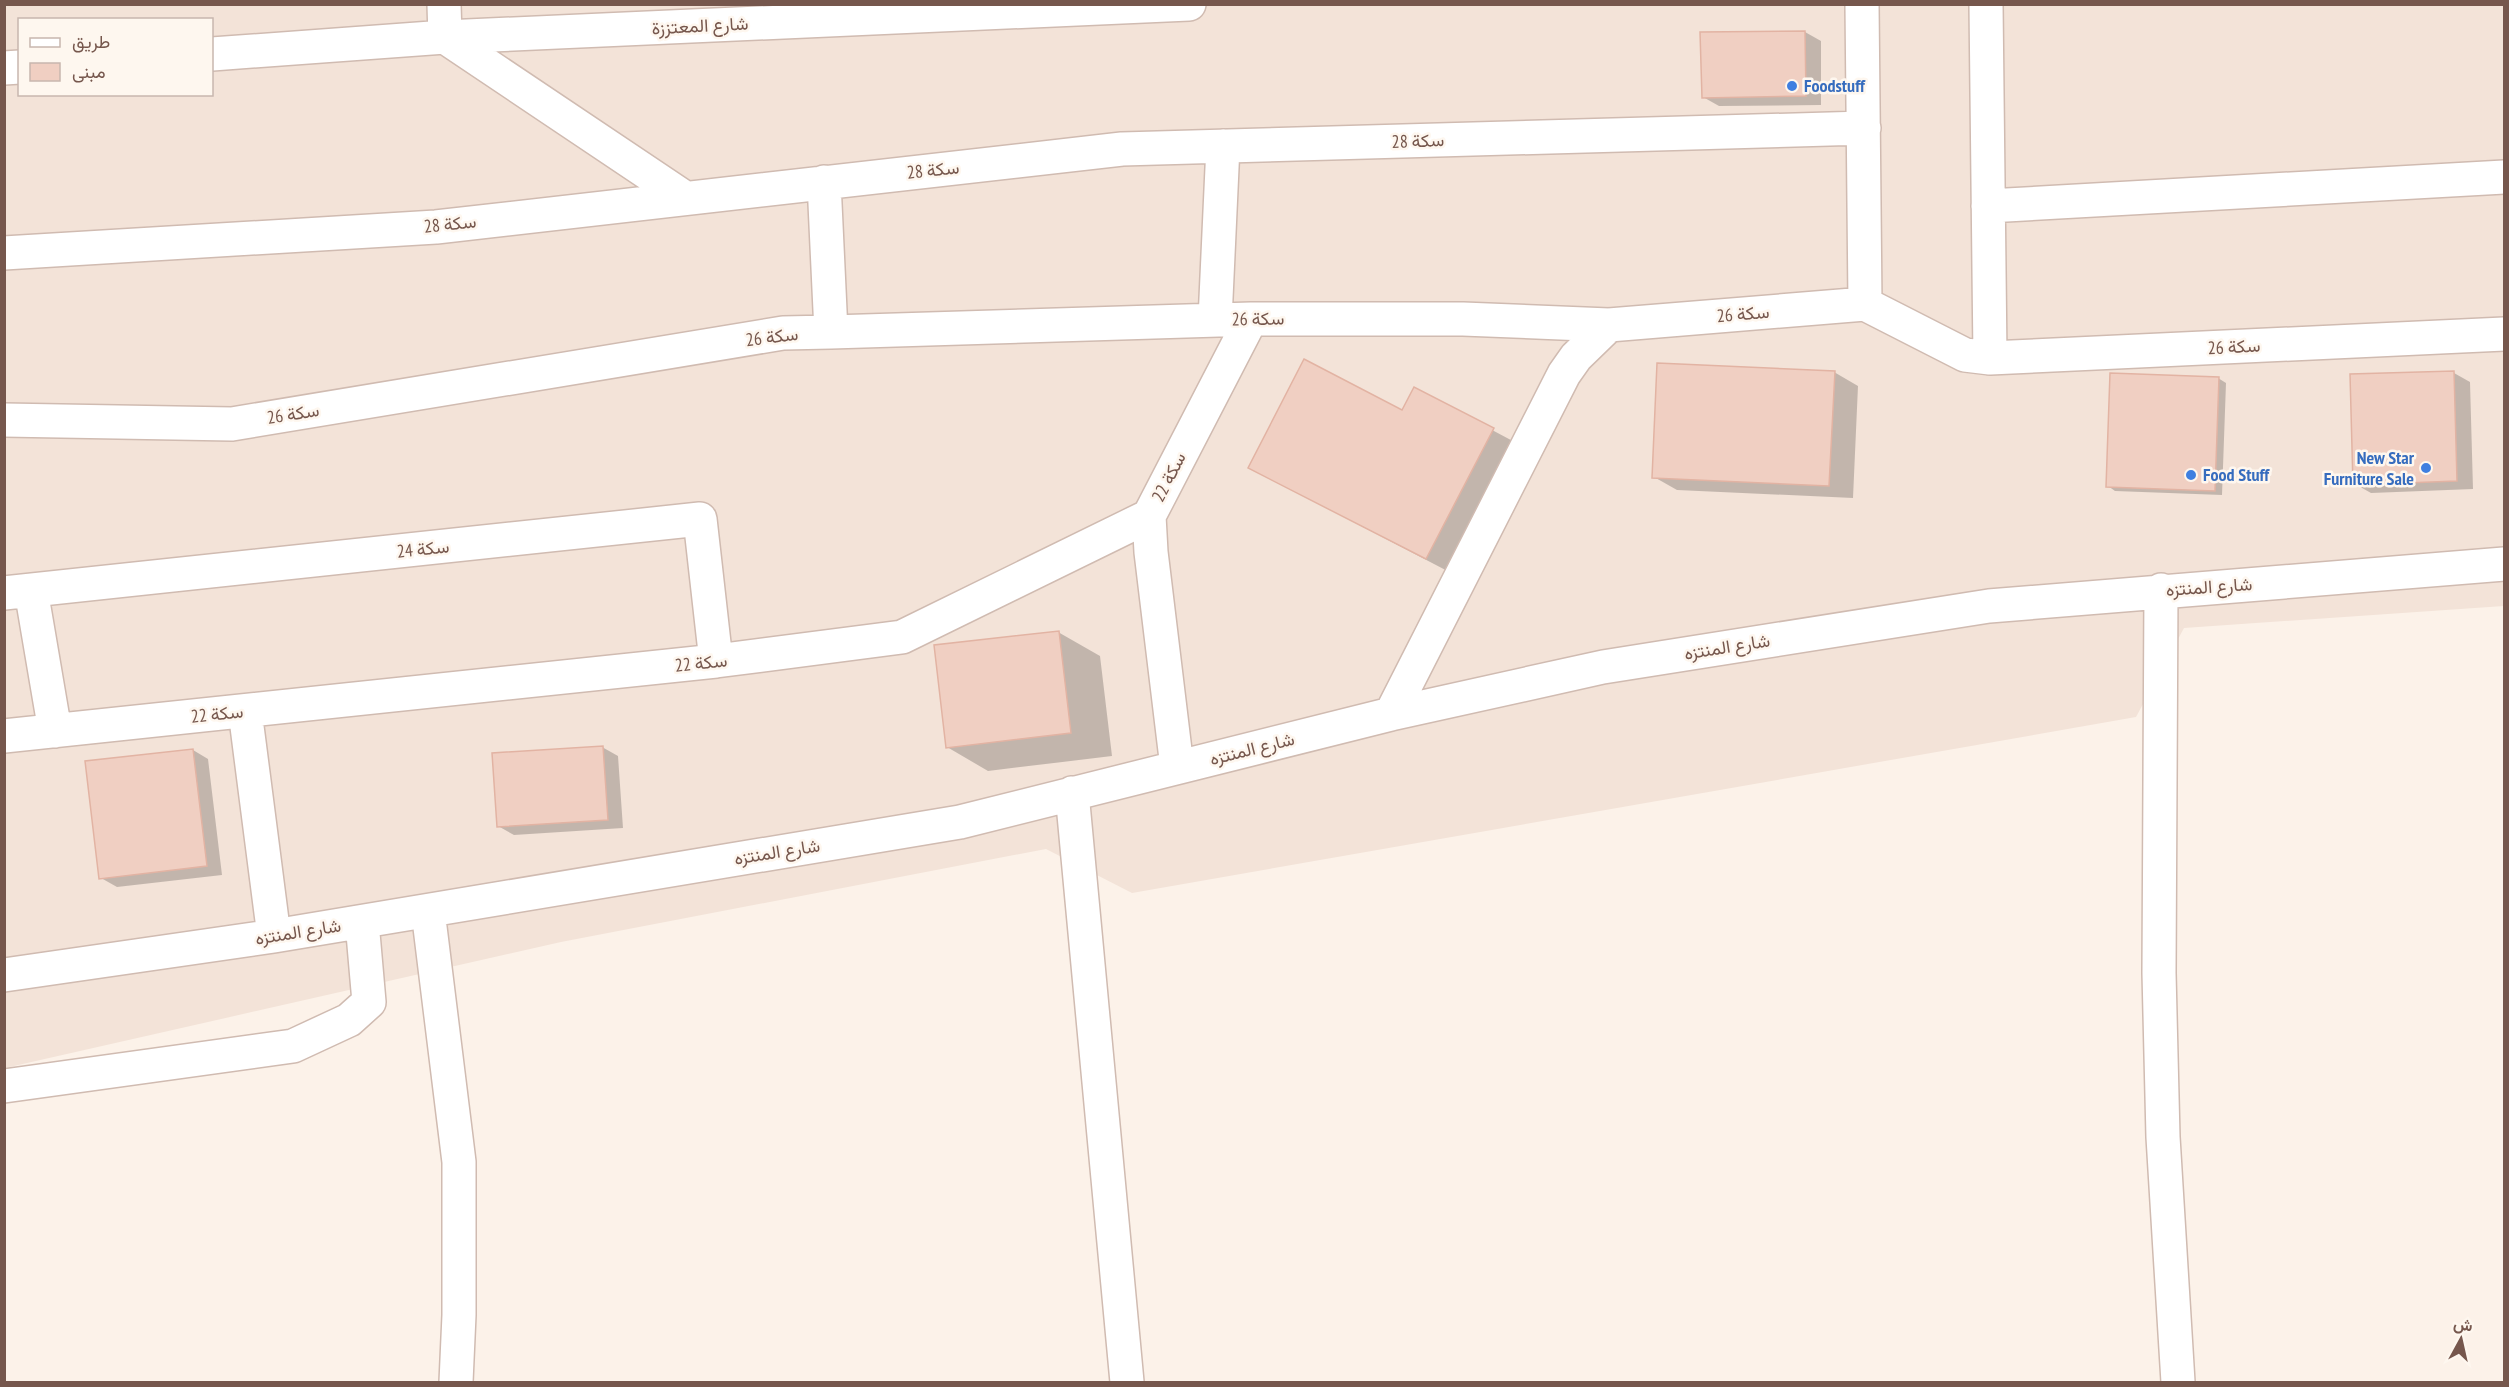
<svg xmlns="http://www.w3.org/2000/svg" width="2509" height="1387" font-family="'PT Sans Narrow',Vazirmatn,sans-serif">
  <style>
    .residential { fill: #f3e3d8; fill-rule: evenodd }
    .shadow { fill: #0003 }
    .building { fill: #f0cfc2; stroke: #e2b3a3; stroke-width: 1.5 }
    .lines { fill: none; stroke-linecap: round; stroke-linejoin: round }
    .minor-casing { stroke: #d0bbb1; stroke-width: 36 }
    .minor { stroke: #fff; stroke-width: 33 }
    .shop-dot { fill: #3f7fe0; stroke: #fef7ef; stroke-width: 2 }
    .labels { text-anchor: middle; stroke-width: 5; stroke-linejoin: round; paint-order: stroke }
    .street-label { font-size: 18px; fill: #76574d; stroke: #fef7ef }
    .shop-label { font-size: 18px; font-weight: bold; fill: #366cbe; stroke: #fef7ef; text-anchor: start }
  </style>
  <rect width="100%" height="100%" fill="#fcf2e9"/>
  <path class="residential" d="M4,5H2504V606L2184,628L2136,717L1132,893L1046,849L561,942L5,1068ZM20,20H212V94H20Z"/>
  <path class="shadow" d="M1805,32L1821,41V105L1719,106L1703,97Z
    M1834,372L1858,386L1853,498L1677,490L1654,477Z
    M2454,373L2470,382L2473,489L2371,493L2355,484Z
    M2218,378L2226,383L2222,495L2115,491L2108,486Z
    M1415,389L1524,447L1457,576L1250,468L1403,412Z
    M1058,632L1100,656L1112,756L988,771L947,747Z
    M602,747L618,756L623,828L514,835L498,826Z
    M193,750L208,759L222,875L117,887L101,878Z"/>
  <path class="building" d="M1805,31L1806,96L1702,98L1700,32Z
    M1304,359L1402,410L1414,387L1494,428L1426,559L1248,468Z
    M1657,363L1835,371L1829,486L1652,478Z
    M2454,371L2457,481L2353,485L2350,374Z
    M2110,373L2219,377L2215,491L2106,487Z
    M1059,631L1071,733L946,748L934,645Z
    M603,746L608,820L497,827L492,753Z
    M193,749L207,866L99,879L85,761Z"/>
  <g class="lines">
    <g class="minor-casing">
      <path id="minor" d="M444,4L445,37
        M1862,4L1865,304
        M1986,4L1990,358
        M445,37L685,198
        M212,54L445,37L1189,4
        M4,68L20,67
        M824,182L831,332
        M1988,206L2504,177
        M4,253L436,227L1122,149L1864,128
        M1215,320L1223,146
        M4,420L232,424L783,333L831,332L1251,319H1463L1609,325L1865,304L1965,355L1990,358L2504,334
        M1149,516L1151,552L1177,767
        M31,590L55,731
        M2161,590L2159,973L2163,1137L2178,1382
        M4,593L700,519L716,661
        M245,711L274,936
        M1391,714L1564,374L1576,357L1609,325
        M4,736L716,661L902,637L1149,516L1251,319
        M1072,793L1127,1382
        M428,911L459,1162V1315L456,1382
        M4,975L274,936L960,822L1391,714L1603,667L1989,606L2504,564
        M4,1086L293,1046L349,1020L369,1002L362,922"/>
    </g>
    <use href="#minor" class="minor"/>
  </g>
  <g class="shop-dot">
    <circle cx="1792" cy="86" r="6"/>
    <circle cx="2426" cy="468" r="6"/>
    <circle cx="2191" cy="475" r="6"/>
  </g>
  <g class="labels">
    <g class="street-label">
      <text transform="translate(700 26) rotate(-3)" y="6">شارع المعتززة</text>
      <text transform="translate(1418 141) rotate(-2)" y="6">سكة 28</text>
      <text transform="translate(933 170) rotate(-6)" y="6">سكة 28</text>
      <text transform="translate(450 224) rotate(-6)" y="6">سكة 28</text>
      <text transform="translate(1743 314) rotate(-5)" y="6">سكة 26</text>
      <text transform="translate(1258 319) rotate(-1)" y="6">سكة 26</text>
      <text transform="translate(772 337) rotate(-7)" y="6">سكة 26</text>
      <text transform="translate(2234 347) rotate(-3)" y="6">سكة 26</text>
      <text transform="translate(293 414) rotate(-9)" y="6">سكة 26</text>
      <text transform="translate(1169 477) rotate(-63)" y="6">سكة 22</text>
      <text transform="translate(423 549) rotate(-6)" y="6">سكة 24</text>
      <text transform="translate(2209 587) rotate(-4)" y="6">شارع المنتزه</text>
      <text transform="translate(1727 647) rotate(-9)" y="6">شارع المنتزه</text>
      <text transform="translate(701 663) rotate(-6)" y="6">سكة 22</text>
      <text transform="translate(217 714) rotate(-6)" y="6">سكة 22</text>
      <text transform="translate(1252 749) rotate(-14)" y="6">شارع المنتزه</text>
      <text transform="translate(777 852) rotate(-9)" y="6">شارع المنتزه</text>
      <text transform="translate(298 932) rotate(-9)" y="6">شارع المنتزه</text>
    </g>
    <g class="shop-label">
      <text x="1804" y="92">Foodstuff</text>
      <text x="2414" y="464" text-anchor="end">New Star<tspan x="2414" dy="21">Furniture Sale</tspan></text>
      <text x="2203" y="481">Food Stuff</text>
    </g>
  </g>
  <rect width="2509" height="1387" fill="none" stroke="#76574d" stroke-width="12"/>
  <rect x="18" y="18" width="195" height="78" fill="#fef7ef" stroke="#c8b7ae" stroke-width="1.5"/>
  <rect x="30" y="38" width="30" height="9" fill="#ffffff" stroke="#c8b7ae" stroke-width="1.5"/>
  <text x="72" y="48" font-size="18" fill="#76574d">طريق</text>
  <rect x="30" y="63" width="30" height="18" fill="#f0cfc2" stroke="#c8b7ae" stroke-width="1.5"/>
  <text x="72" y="78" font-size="18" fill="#76574d">مبنى</text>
  <g transform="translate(2461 1339) rotate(8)" stroke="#fef7ef" stroke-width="4.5" paint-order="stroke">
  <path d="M0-4.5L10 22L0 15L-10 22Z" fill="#76574d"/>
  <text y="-9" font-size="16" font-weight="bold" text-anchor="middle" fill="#76574d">ش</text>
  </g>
</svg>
